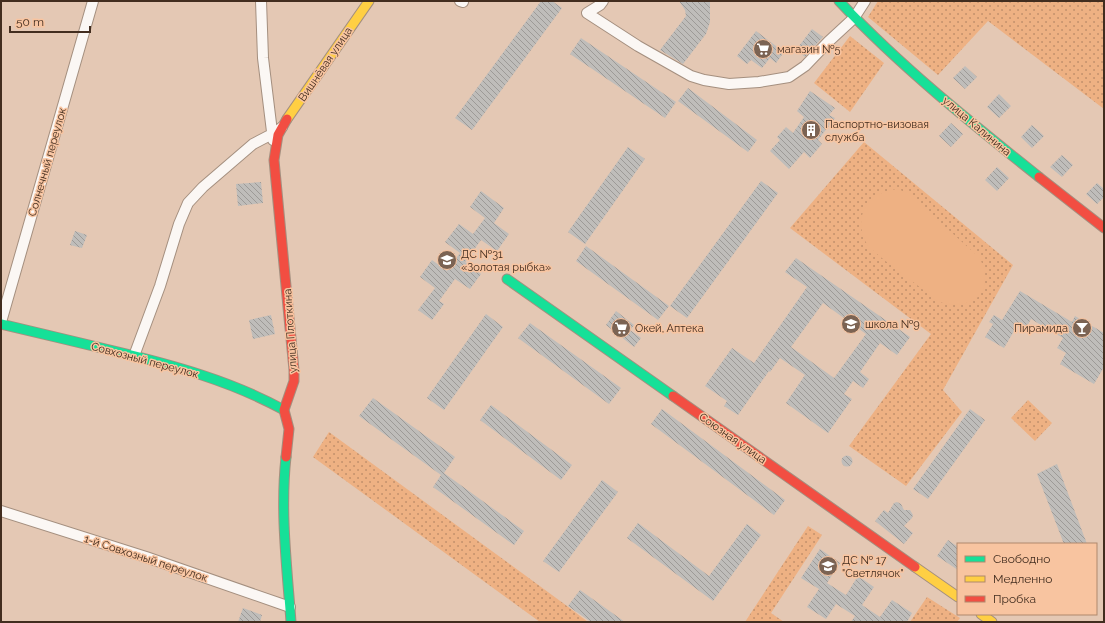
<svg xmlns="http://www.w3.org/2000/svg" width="1105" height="623" font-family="Raleway,sans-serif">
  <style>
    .grass { fill: url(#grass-dots) }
    .garden { fill: #eeb183 }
    .building { fill: url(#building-back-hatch); fill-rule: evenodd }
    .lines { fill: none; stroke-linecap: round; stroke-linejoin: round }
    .street-casing { stroke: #a48f7f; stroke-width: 12 }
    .fast-casing { stroke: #a48f7f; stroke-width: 11 }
    .slow-casing { stroke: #a48f7f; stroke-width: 11 }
    .jam-casing { stroke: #a48f7f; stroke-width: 11 }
    .street { stroke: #fbf7f4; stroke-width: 10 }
    .fast { stroke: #16e098; stroke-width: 9 }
    .slow { stroke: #ffcf43; stroke-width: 9 }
    .jam { stroke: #f24e42; stroke-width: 9 }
    .labels { text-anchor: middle; stroke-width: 3; stroke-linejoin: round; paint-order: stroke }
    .poi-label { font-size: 11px; fill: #422d1f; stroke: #f8c4a0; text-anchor: start }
    .street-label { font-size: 11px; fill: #422d1f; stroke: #f8c4a0 }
  </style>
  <defs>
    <pattern id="grass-dots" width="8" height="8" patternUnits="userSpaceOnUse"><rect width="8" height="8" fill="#eeb183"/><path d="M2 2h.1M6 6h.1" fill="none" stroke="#c2906b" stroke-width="1.8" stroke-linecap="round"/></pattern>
    <pattern id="building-back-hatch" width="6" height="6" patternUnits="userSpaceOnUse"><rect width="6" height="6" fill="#bfbdba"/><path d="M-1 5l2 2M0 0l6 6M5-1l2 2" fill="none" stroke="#9d9a97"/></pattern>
  </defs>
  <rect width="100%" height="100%" fill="#e4c8b4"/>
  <path class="grass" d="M878,1H1104V109L988,21L938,75L868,17Z
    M850,36L884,63L850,112L814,83Z
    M864,142L1013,265L943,390L962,412L906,486L849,446L931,334L790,228Z
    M1028,400L1052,423L1035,441L1011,418Z
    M329,432L567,606L588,622H540L313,457Z
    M808,526L822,535L771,613L784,622H745Z
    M927,597L960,618L957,622H910Z"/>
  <path class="garden" d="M898,189L907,193L979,257C985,267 987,282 982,292C975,304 955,307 943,303C935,301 927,293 921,288C903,274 884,261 868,246C851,219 867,191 898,189Z"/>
  <path class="building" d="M541,1H552L562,8L472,130L455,118Z
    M679,1H710V22L706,34L683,64L660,50L686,16L685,10Z
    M812,29L823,37L805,57L796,50Z
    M756,31L784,52L776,63L770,58L762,68L751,60L747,64L737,56Z
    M581,38L676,102L665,118L570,54Z
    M965,66L977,77L965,89L953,78Z
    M688,88L757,140L748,152L678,101Z
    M810,91L835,108L829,115L835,118L818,140L822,144L810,158L804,152L789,169L770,151L780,140L777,137L786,127L793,133L804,117L797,111Z
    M999,94L1011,106L999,118L987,107Z
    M951,123L963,134L951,147L939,136Z
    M1032,125L1044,136L1032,148L1021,137Z
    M628,147L645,159L585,244L568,232Z
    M1062,155L1073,165L1062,177L1050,167Z
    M997,167L1009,178L997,191L985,180Z
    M761,181L778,193L687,318L670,306Z
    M261,182L263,203L238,206L236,184Z
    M1097,183L1104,189V197L1097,204L1086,194Z
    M481,191L504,208L494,223L509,234L497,251L481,240L465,262L481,274L470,289L455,279L439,301L444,304L432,320L418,310L435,288L420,277L432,260L447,271L460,253L445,242L459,224L473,234L485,218L470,207Z
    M75,231L87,235L82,248L70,245Z
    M586,246L669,306L658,320L576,261Z
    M796,258L910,337L897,355L880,343L860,372L869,379L863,388L853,381L844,394L852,399L828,433L786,403L805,375L780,358L770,372L769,371L738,415L724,406L727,401L705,386L732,348L754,363L807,287L785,272ZM823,303L866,334L834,378L791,347Z
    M1020,291L1072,322L1075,316L1104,333V367L1094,384L1060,364L1066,353L1057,348L1063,338L1031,319L1025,330L1017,326L1004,348L985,337L993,324L989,322L994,315L1002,320Z
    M616,311L634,325L630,330L641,338L634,347L606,325Z
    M486,314L503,327L444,410L427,398Z
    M271,315L275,334L253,339L249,320Z
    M530,323L621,388L609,404L518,338Z
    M373,398L455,457L444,473L524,531L514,545L433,487L441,475L359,416Z
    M491,405L572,465L561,480L480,420Z
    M662,409L785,500L774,515L651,424Z
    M970,409L985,420L928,499L913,489Z
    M841.5 461a5.5 5.5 0 1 1 11 0a5.5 5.5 0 1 1-11 0Z
    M1057,464L1087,544H1064L1037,474Z
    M602,480L618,492L559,572L543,561Z
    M897,502L901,504L904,510H910L913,515L912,518L904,526L913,533L904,544L875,521L884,510L888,513L894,503Z
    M638,523L709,576L747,524L761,535L713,601L627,538Z
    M948,540L958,547V570L937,556Z
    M820,549L840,563L827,583L846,595L858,576L874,587L862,605L880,617L892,600L912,613L907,622H851L855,616L836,604L826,619L807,607L819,589L801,578Z
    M580,590L625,622H591L568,606Z
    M243,608L262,615L260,622H238Z"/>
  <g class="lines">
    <g class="street-casing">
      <path id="street" d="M261,1L263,58L273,140
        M460,1L463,2
        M603,1L600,5L587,13L638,46L691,76L704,80L729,84L759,82L789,77L805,66L828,42L854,18L865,1
        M1,322L93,1
        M134,356L160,286L179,224L188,203L203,187L253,144L276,132L282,127
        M1,511L146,557L290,607"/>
    </g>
    <g class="fast-casing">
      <path id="fast" d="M839,1C900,66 970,122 1039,177
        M507,279L673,396
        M1,324C39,333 76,342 114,351C173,365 231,381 284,410
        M286,457C280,512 287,567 291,622"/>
    </g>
    <g class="slow-casing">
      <path id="slow" d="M287,119L369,1
        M915,567L958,597
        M981,614L992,622"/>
    </g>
    <g class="jam-casing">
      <path id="jam" d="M1039,177L1104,228
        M673,396L915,567
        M286,457L289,429L284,410L294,381V370L274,160L278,135L287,119"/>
    </g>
    <use href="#street" class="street"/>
    <use href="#fast" class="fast"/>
    <use href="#slow" class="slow"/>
    <use href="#jam" class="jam"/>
  </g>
  <defs>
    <g id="supermarket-disc" transform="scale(1)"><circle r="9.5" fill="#7b6353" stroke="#f8c4a0"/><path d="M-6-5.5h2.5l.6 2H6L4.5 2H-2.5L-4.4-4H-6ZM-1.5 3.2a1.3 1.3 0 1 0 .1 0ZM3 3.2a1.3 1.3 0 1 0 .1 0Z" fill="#fff"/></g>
    <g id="building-disc" transform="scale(1)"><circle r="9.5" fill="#7b6353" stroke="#f8c4a0"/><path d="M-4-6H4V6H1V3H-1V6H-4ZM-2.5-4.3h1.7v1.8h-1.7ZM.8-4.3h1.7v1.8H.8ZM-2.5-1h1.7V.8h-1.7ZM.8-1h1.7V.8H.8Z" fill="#fff"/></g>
    <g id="school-disc" transform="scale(1)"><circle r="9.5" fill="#7b6353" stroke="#f8c4a0"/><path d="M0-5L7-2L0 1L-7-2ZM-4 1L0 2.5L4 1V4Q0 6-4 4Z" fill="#fff"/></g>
    <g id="bar-disc" transform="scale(1)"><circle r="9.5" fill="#7b6353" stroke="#f8c4a0"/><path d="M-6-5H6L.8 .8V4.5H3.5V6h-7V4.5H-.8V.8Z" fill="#fff"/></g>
  </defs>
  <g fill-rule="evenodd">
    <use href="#supermarket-disc" x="763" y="49"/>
    <use href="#building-disc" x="811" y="130"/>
    <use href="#school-disc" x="447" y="260"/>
    <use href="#school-disc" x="851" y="324"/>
    <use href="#supermarket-disc" x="621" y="328"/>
    <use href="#bar-disc" x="1082" y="328"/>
    <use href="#school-disc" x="828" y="566"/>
  </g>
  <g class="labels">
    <g class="poi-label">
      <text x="777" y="53">магазин №5</text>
      <text x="825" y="128">Паспортно-визовая<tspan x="825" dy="13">служба</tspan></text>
      <text x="461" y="258">ДС №31<tspan x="461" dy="13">«Золотая рыбка»</tspan></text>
      <text x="865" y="328">школа №9</text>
      <text x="635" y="332">Окей, Аптека</text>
      <text x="1068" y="332" text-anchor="end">Пирамида</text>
      <text x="842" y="564">ДС № 17<tspan x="842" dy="13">"Светлячок"</tspan></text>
    </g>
    <g class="street-label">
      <text transform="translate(325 64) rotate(-56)" y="4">Вишнёвая улица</text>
      <text transform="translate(977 126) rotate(40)" y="4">улица Калинина</text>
      <text transform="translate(47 162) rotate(-74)" y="4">Солнечный переулок</text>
      <text transform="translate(290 331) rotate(-94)" y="4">улица Плоткина</text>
      <text transform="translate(145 360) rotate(15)" y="4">Совхозный переулок</text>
      <text transform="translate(733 438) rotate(35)" y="4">Союзная улица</text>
      <text transform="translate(146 558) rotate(18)" y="4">1-й Совхозный переулок</text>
    </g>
  </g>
  <rect width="1105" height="623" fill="none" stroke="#422d1f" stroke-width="4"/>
  <rect x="957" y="543" width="140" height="72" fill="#f8c4a0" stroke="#af886c"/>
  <rect x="965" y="556" width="20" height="6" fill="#16e098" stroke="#af886c"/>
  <text x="993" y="563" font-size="12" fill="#422d1f">Свободно</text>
  <rect x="965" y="576" width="20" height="6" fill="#ffcf43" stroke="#af886c"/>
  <text x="993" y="583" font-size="12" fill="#422d1f">Медленно</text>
  <rect x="965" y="596" width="20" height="6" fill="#f24e42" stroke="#af886c"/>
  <text x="993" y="603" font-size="12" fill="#422d1f">Пробка</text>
  <path d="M10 26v6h80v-6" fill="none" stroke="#422d1f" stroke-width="2"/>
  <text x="16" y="26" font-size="12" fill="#422d1f" stroke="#f8c4a0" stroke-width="3" paint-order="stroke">50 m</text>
</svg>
